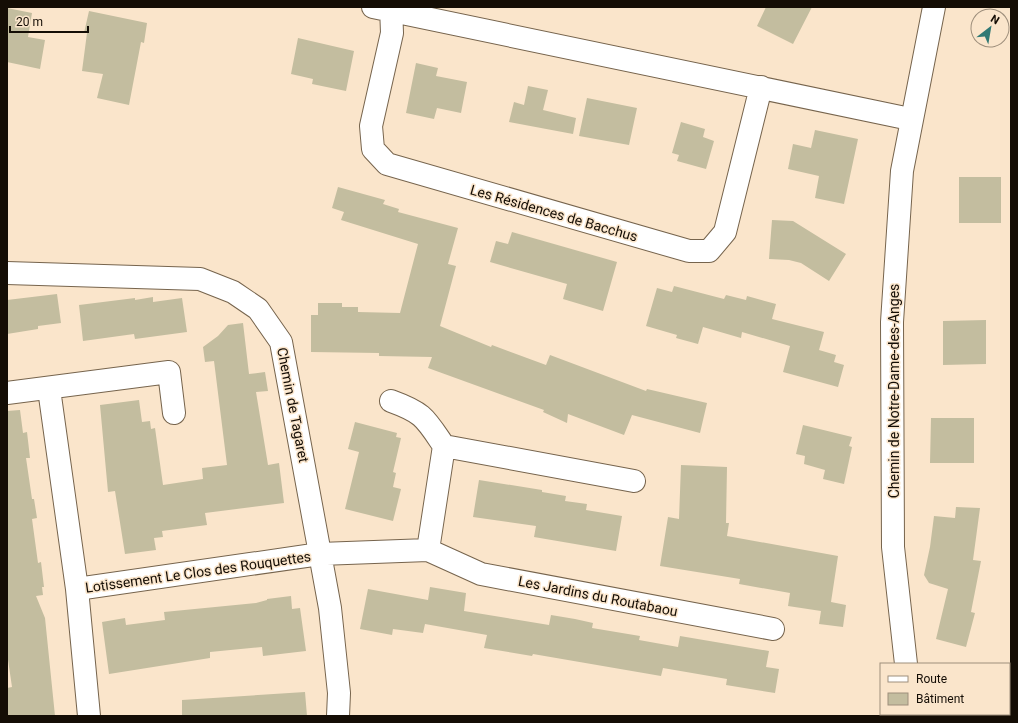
<svg xmlns="http://www.w3.org/2000/svg" width="1018" height="723" font-family="Roboto,sans-serif">
  <style>
    .building { fill: #c3bd9f }
    .lines { fill: none; stroke-linecap: round; stroke-linejoin: round }
    .street-casing { stroke: #76644d; stroke-width: 24 }
    .street { stroke: #fff; stroke-width: 22 }
    .labels { text-anchor: middle; stroke-width: 3; stroke-linejoin: round; paint-order: stroke }
    .street-label { font-size: 14px; fill: #140d05; stroke: #fae5cb }
  </style>
  <rect width="100%" height="100%" fill="#fae5cb"/>
  <path class="building" d="M766,7H812L793,44L757,26Z
    M7,8L32,13L28,37L45,40L40,69L7,62Z
    M89,11L147,23L144,43L141,42L129,105L97,98L103,74L82,71L87,33H84Z
    M298,38L354,51L346,91L312,84L313,79L291,74Z
    M416,63L438,68L436,76L467,82L461,113L437,108L434,119L406,113Z
    M528,86L548,90L543,110L576,118L573,134L509,122L514,102L524,105Z
    M587,98L637,108L629,145L579,136Z
    M681,122L705,129L703,137L714,141L706,169L677,161L679,155L672,153Z
    M815,130L858,139L844,204L815,198L819,176L788,169L793,144L811,148Z
    M959,177H1001V223H959Z
    M338,187L385,200L383,204L399,209L398,212L458,228L448,264L456,266L440,326L491,347L492,345L546,365L550,355L646,391L647,389L707,403L700,433L632,415L624,435L568,414L567,423L543,412L544,410L428,368L432,357L379,356V353L311,352V315H318V303H342V307H358V312L400,313L418,244L341,220L344,212L332,208Z
    M772,220L793,221L846,254L829,281L801,263L789,260L769,259Z
    M512,232L617,262L603,311L563,299L567,284L490,262L496,241L508,244Z
    M674,286L724,299L726,295L746,300L747,296L776,304L772,319L824,332L819,350L836,355L834,362L844,365L838,387L783,372L790,346L742,332L741,338L703,327L698,344L676,338L677,335L646,326L657,288L672,292Z
    M57,294L61,323L38,326V329L7,334V300Z
    M153,297V302L182,298L187,332L135,339L134,334L83,341L79,305L135,298V300Z
    M986,320V364L943,365V321Z
    M243,323L249,374L265,372L268,391L256,392L268,465L279,463L284,503L205,513L207,525L162,531L163,537L154,538L156,550L125,554L115,491L108,492L100,405L139,400L142,422L150,421L151,429L155,428L163,485L203,479L202,468L227,465L214,361L205,362L203,347L218,336L228,325Z
    M20,410L23,433L27,432L30,458H26L32,499H34L37,518L32,519L38,563L41,562L44,587H42L43,595L36,596L45,618L55,716H7V688L12,687L7,653V411Z
    M931,418H974V463H930Z
    M355,422L397,433L396,437L401,438L393,472L396,473L393,487L401,489L393,521L345,509L359,452L348,449Z
    M803,425L852,437L849,446L852,447L844,484L823,479L825,470L804,464L805,456L796,454Z
    M681,465L727,467L726,523H729L727,536L838,556L831,602L846,605L843,627L819,624L821,611L788,606L790,593L739,584L740,579L660,566L668,517L679,519Z
    M479,480L542,490V492L566,496L565,501L587,504L586,510L622,516L616,551L534,537L536,526L473,517Z
    M956,507L980,508L973,560L981,561L971,612L975,613L966,647L936,639L948,589L929,583L924,575L930,547L934,516L955,518Z
    M430,587L466,593L464,611L549,625L551,615L575,619L593,623L592,628L640,636L639,640L678,647L680,636L769,651L766,667L779,669L775,693L726,685L727,679L663,668L661,676L533,654L532,656L484,648L487,635L425,624L423,633L393,629L392,635L360,629L368,589L428,600Z
    M291,596L292,609L300,608L306,651L263,656L262,647L210,652V658L109,674L102,622L125,618L126,625L165,620L164,612L256,603L267,600V599Z
    M305,692L307,716H182V700Z"/>
  <g class="lines">
    <g class="street-casing">
      <path id="street" d="M373,7L910,119
        M391,7L392,33L371,126L373,149L387,164L689,251H709L725,232L761,87
        M7,273L200,279L233,292L258,309L281,342L330,608L339,693L338,716
        M49,389L77,589L89,716
        M7,393L169,372L174,413
        M391,401C424,413 425,418 444,446
        M428,550L444,446L634,481
        M77,589L320,554L428,550L481,574L773,629
        M906,664L893,547L892,322L902,171L934,7
        M914,714V716"/>
    </g>
    <use href="#street" class="street"/>
  </g>
  <g class="labels">
    <g class="street-label">
      <text transform="translate(554 213) rotate(16)" y="5">Les Résidences de Bacchus</text>
      <text transform="translate(894 391) rotate(-90)" y="5">Chemin de Notre-Dame-des-Anges</text>
      <text transform="translate(293 405) rotate(79)" y="5">Chemin de Tagaret</text>
      <text transform="translate(198 572) rotate(-8)" y="5">Lotissement Le Clos des Rouquettes</text>
      <text transform="translate(598 596) rotate(11)" y="5">Les Jardins du Routabaou</text>
    </g>
  </g>
  <rect width="1018" height="723" fill="none" stroke="#140d05" stroke-width="16"/>
  <rect x="880" y="663" width="130" height="52" fill="#fae5cb" stroke="#9e8f7c"/>
  <rect x="888" y="676" width="20" height="6" fill="#ffffff" stroke="#9e8f7c"/>
  <text x="916" y="683" font-size="12" fill="#140d05">Route</text>
  <rect x="888" y="693" width="20" height="12" fill="#c3bd9f" stroke="#9e8f7c"/>
  <text x="916" y="703" font-size="12" fill="#140d05">Bâtiment</text>
  <g transform="translate(990 28) rotate(31)"><circle r="19" fill="#fae5cb" stroke="#9e8f7c"/>
  <path d="M0-3L7 15L0 10L-7 15Z" fill="#307974"/>
  <text y="-6" font-size="11" font-weight="bold" text-anchor="middle" fill="#140d05">N</text>
  </g>
  <path d="M10 26v6h78v-6" fill="none" stroke="#140d05" stroke-width="2"/>
  <text x="16" y="26" font-size="12" fill="#140d05" stroke="#fae5cb" stroke-width="3" paint-order="stroke">20 m</text>
</svg>
